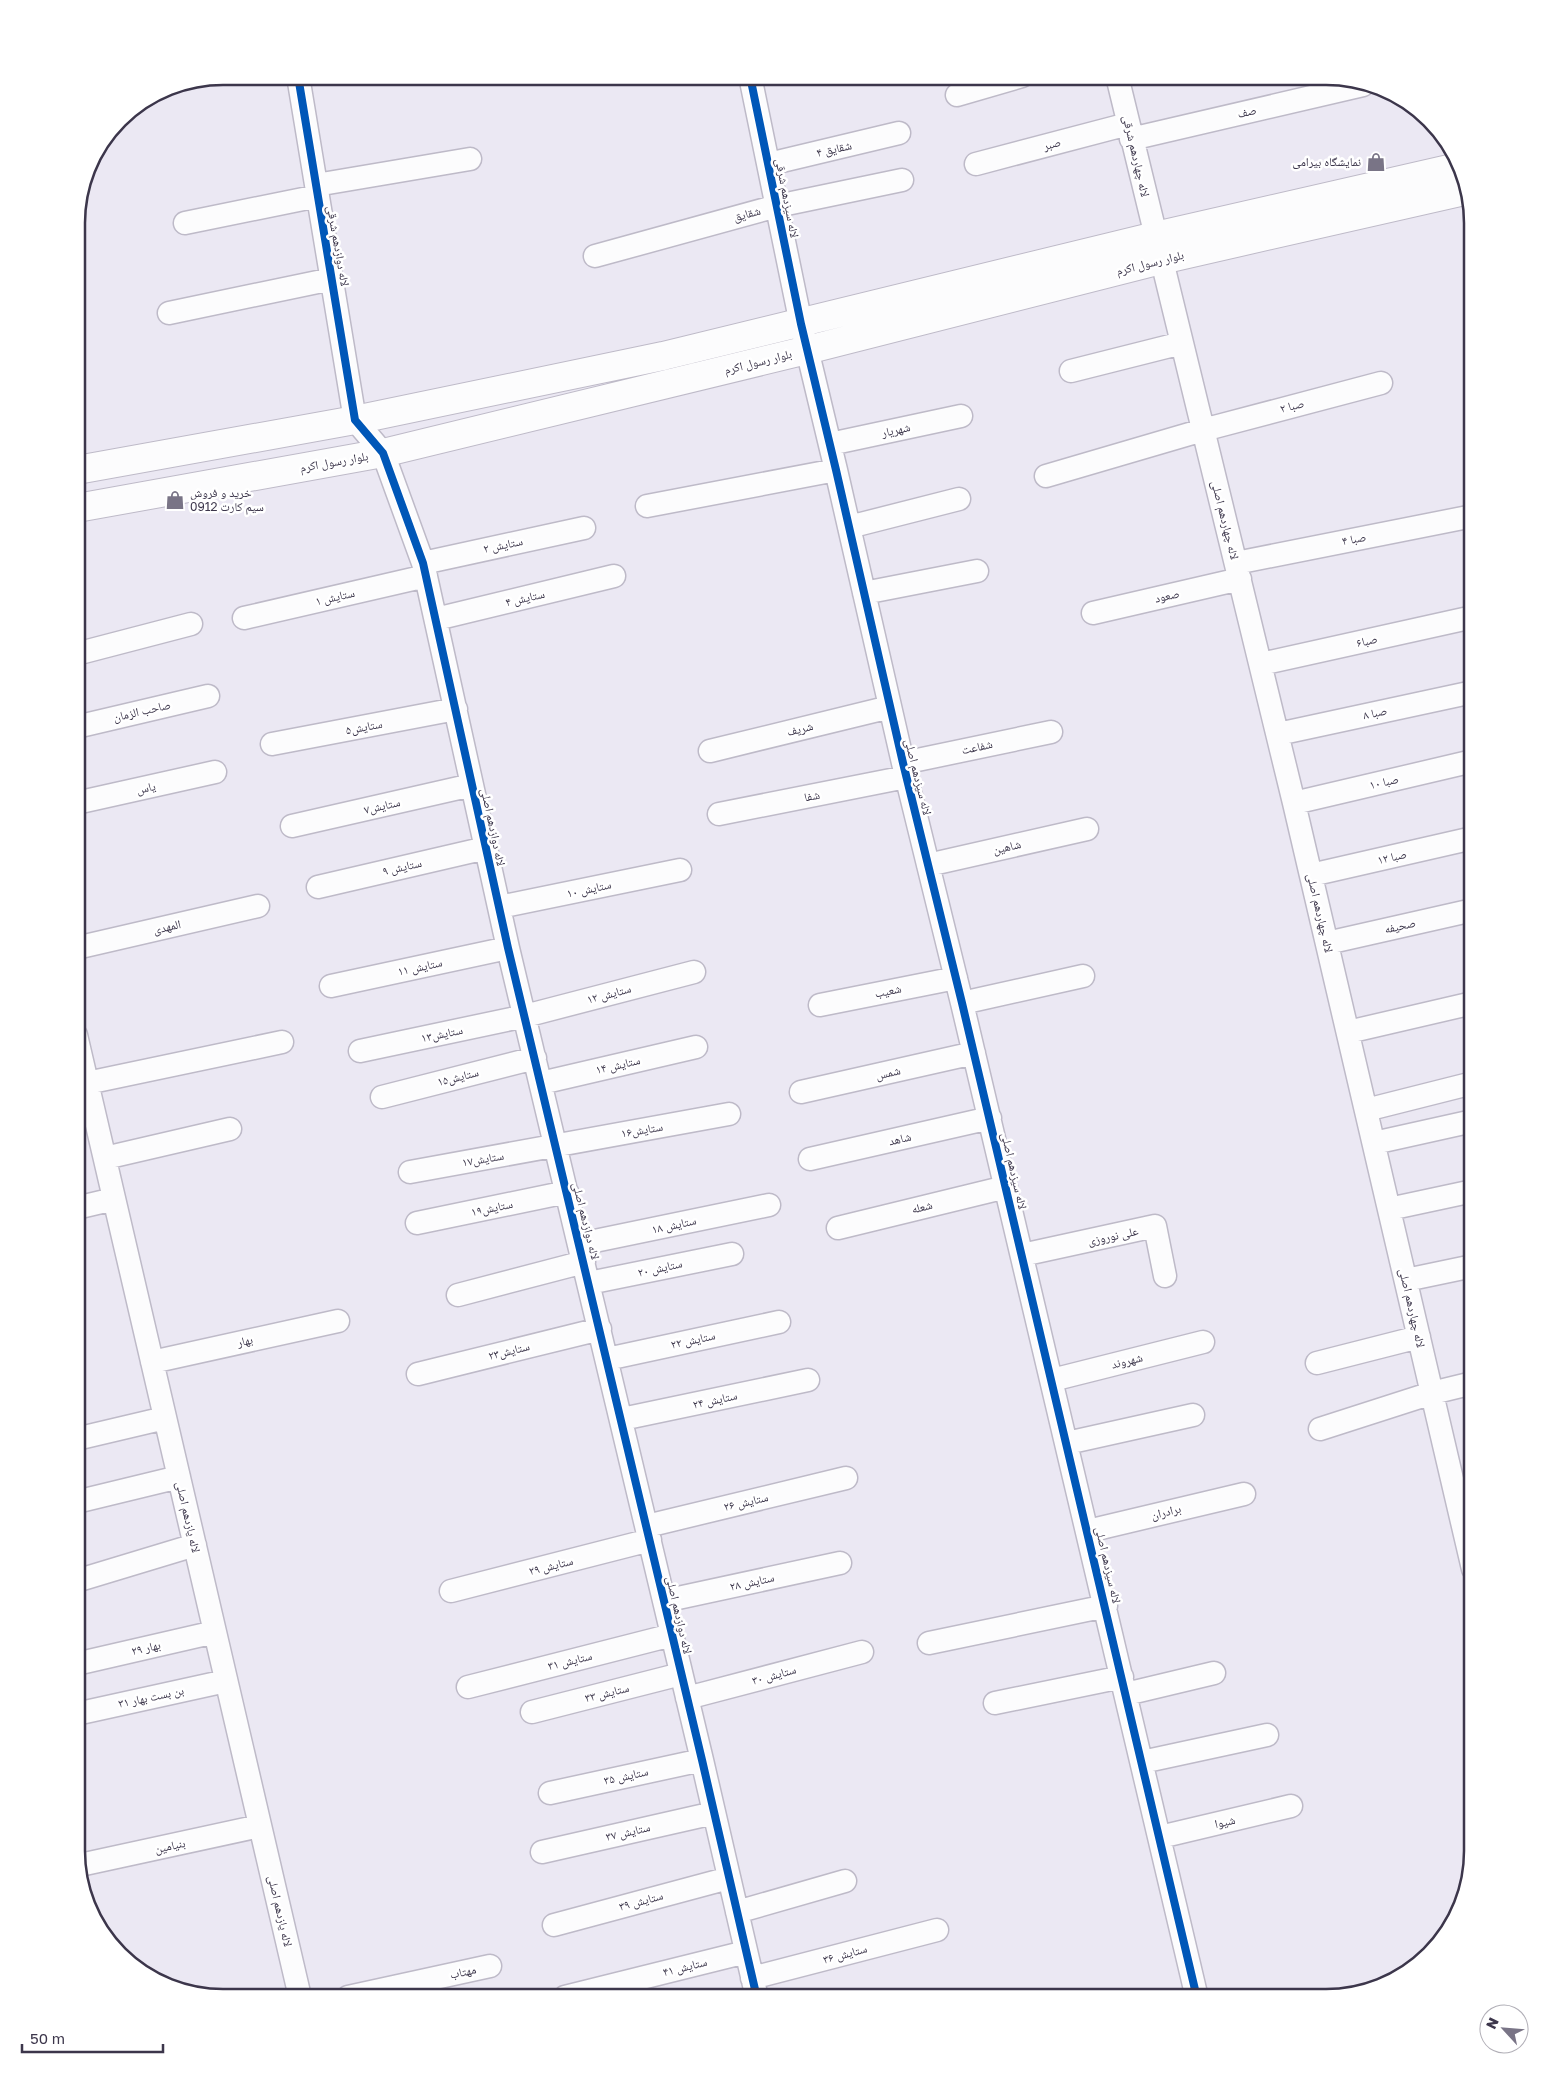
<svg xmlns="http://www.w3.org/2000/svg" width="1549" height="2074" font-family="'Golos Text','Noto Naskh Arabic',sans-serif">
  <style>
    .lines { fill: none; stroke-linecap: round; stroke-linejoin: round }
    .minor-casing { stroke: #bebac8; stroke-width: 25 }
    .secondary-casing { stroke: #bebac8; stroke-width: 30 }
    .minor { stroke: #fcfcfd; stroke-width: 22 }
    .secondary { stroke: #fcfcfd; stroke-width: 28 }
    .cycleway-casing { stroke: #fff; stroke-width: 11 }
    .cycleway { stroke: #0057b8; stroke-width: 8 }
    .labels { text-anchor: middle; stroke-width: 5; stroke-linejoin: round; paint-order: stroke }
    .street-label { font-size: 12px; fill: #3c364b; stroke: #fff }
    .poi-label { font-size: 12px; fill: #3c364b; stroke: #fff; text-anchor: end }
    .rim { fill: none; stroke: #3c364b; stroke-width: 2.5 }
  </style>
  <rect width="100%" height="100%" fill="#ebe8f3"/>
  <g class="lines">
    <g class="minor-casing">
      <path id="minor" d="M298,76L355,420L383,453L423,563L508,948L702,1760L757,1998
        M750,76L801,324L836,470L903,763L962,1003L1197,1998
        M1117,76L1294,803L1473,1569
        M957,95L1022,76
        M1131,139L1363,85
        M769,164L899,133
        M976,164L1128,124
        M316,185L470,159
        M185,223L318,196
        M595,256L777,206L902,180
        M169,313L332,279
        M1071,371L1182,343
        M830,444L961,416
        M1046,476L1203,430L1381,383
        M647,506L836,470
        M849,527L959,499
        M423,563L584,528
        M1236,563L1473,516
        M864,593L977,571
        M1093,613L1240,579
        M244,618L426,576
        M436,619L614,576
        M76,654L191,624
        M1261,664L1473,617
        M76,727L208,696
        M1278,734L1473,692
        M272,744L456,709
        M710,751L890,707
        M903,763L1051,732
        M76,803L215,772
        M1294,803L1473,761
        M719,814L906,777
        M292,826L472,785
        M928,865L1087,829
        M1311,875L1473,838
        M318,887L486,848
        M499,907L680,870
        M1327,943L1473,910
        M76,948L258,906
        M331,986L508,948
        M962,1003L1083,976
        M820,1005L956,978
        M1348,1032L1473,1003
        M76,1035L300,1997
        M360,1051L525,1016L694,972
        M87,1083L282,1042
        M541,1083L696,1047
        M801,1092L974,1053
        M382,1097L535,1058
        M1366,1110L1473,1083
        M1374,1143L1473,1121
        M105,1158L230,1129
        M810,1159L990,1118
        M410,1172L729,1114
        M76,1208L114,1199
        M1389,1209L1473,1191
        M417,1223L567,1192
        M838,1228L1006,1187
        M580,1244L769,1205
        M1022,1255L1155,1226L1165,1276
        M1406,1280L1473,1266
        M589,1283L732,1254
        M458,1295L584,1262
        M607,1359L779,1322
        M152,1362L338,1321
        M1317,1363L1419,1337
        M418,1374L600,1329
        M1052,1380L1203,1342
        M622,1419L808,1380
        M1320,1429L1432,1393L1473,1383
        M76,1439L165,1418
        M1067,1443L1193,1415
        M76,1502L179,1477
        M647,1526L846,1478
        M1088,1531L1244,1494
        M76,1581L195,1545
        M451,1591L650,1540
        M664,1601L840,1563
        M929,1643L1106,1606
        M76,1664L215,1632
        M468,1687L672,1635
        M1126,1694L1214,1673
        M687,1698L862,1652
        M995,1703L1122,1677
        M532,1712L681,1674
        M76,1714L226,1681
        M1142,1762L1267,1735
        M550,1793L702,1760
        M1160,1837L1291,1806
        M542,1852L714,1813
        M80,1865L260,1826
        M737,1912L845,1881
        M554,1925L729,1878
        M752,1978L937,1930
        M348,1997L490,1966
        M565,1997L746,1952"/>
    </g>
    <g class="secondary-casing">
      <path id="secondary" d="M77,470L355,420L663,356L1155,236L1458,167
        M77,508L383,453L807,350L1161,260L1464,191"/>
    </g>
    <use href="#minor" class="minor"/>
    <use href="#secondary" class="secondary"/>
    <g class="cycleway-casing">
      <path id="cycleway" d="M298,76L355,420L383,453L423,563L508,948L702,1760L757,1998
        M750,76L801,324L836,470L903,763L962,1003L1197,1998"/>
    </g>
    <use href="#cycleway" class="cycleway"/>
  </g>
  <defs>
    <g id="shop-bare" transform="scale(1.5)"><path d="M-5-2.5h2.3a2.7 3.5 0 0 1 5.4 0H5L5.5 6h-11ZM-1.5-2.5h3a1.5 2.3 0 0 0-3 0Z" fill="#797486" stroke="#fff" stroke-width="2.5" paint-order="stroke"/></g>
  </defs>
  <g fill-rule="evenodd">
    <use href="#shop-bare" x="1376" y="162"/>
    <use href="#shop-bare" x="175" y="500"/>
  </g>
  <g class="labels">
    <g class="street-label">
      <text transform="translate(1247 112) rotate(-13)" y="4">صف</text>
      <text transform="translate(1052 144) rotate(-15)" y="4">صبر</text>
      <text transform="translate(834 149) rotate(-13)" y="4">شقایق ۴</text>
      <text transform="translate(1136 156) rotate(77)" y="4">لاله چهاردهم شرقی</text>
      <text transform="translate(787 198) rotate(79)" y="4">لاله سیزدهم شرقی</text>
      <text transform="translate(747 214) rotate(-15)" y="4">شقایق</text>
      <text transform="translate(338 246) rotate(80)" y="4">لاله دوازدهم شرقی</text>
      <text transform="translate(1150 263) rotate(-14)" y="4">بلوار رسول اکرم</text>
      <text transform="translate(758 362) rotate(-14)" y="4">بلوار رسول اکرم</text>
      <text transform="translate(1292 406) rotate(-15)" y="4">صبا ۲</text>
      <text transform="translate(896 430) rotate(-12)" y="4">شهریار</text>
      <text transform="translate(334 462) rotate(-10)" y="4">بلوار رسول اکرم</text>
      <text transform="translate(1225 520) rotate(76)" y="4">لاله چهاردهم اصلی</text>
      <text transform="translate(1354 539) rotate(-11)" y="4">صبا ۴</text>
      <text transform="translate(503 545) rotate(-12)" y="4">ستایش ۲</text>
      <text transform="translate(1167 596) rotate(-13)" y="4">صعود</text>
      <text transform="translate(335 597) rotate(-13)" y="4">ستایش ۱</text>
      <text transform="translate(525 598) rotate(-13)" y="4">ستایش ۴</text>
      <text transform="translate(1367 641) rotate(-13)" y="4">صبا۶</text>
      <text transform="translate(142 711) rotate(-13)" y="4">صاحب الزمان</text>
      <text transform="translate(1375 713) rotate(-12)" y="4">صبا ۸</text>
      <text transform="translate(364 727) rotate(-11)" y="4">ستایش۵</text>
      <text transform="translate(800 729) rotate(-14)" y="4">شریف</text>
      <text transform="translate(977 747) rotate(-12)" y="4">شفاعت</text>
      <text transform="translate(918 777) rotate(76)" y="4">لاله سیزدهم اصلی</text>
      <text transform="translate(1384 782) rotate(-13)" y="4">صبا ۱۰</text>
      <text transform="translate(146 788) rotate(-13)" y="4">یاس</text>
      <text transform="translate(812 796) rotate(-11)" y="4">شفا</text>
      <text transform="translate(382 806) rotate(-13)" y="4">ستایش۷</text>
      <text transform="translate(493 827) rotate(78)" y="4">لاله دوازدهم اصلی</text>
      <text transform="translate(1007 847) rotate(-13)" y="4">شاهین</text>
      <text transform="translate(1392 857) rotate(-13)" y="4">صبا ۱۲</text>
      <text transform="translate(402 867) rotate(-13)" y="4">ستایش ۹</text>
      <text transform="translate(589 889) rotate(-12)" y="4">ستایش ۱۰</text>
      <text transform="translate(1320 913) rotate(77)" y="4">لاله چهاردهم اصلی</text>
      <text transform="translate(1400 926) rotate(-13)" y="4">صحیفه</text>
      <text transform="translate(167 927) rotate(-13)" y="4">المهدی</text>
      <text transform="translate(420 967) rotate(-12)" y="4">ستایش ۱۱</text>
      <text transform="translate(888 991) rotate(-11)" y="4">شعیب</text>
      <text transform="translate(609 994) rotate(-15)" y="4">ستایش ۱۲</text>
      <text transform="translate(442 1034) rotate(-12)" y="4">ستایش۱۳</text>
      <text transform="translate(618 1065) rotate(-13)" y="4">ستایش ۱۴</text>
      <text transform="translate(888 1073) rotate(-13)" y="4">شمس</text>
      <text transform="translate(458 1077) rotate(-14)" y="4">ستایش۱۵</text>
      <text transform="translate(642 1130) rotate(-10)" y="4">ستایش۱۶</text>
      <text transform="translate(900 1139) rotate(-13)" y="4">شاهد</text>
      <text transform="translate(483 1159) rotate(-10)" y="4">ستایش۱۷</text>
      <text transform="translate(1014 1171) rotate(77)" y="4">لاله سیزدهم اصلی</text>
      <text transform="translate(922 1207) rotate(-14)" y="4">شعله</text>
      <text transform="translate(492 1208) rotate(-12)" y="4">ستایش۱۹</text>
      <text transform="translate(586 1221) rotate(76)" y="4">لاله دوازدهم اصلی</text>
      <text transform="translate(674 1225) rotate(-12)" y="4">ستایش ۱۸</text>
      <text transform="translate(1113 1236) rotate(-12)" y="4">علی نوروزی</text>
      <text transform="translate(660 1268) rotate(-12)" y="4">ستایش ۲۰</text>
      <text transform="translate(1412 1308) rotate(77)" y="4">لاله چهاردهم اصلی</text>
      <text transform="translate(693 1340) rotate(-12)" y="4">ستایش ۲۲</text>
      <text transform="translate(245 1341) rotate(-13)" y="4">بهار</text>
      <text transform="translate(509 1351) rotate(-14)" y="4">ستایش۲۳</text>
      <text transform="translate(1127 1361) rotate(-14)" y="4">شهروند</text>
      <text transform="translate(715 1400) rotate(-12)" y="4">ستایش ۲۴</text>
      <text transform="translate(746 1502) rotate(-13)" y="4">ستایش ۲۶</text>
      <text transform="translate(1166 1512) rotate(-14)" y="4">برادران</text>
      <text transform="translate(188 1517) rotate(77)" y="4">لاله یازدهم اصلی</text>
      <text transform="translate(1108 1565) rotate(77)" y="4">لاله سیزدهم اصلی</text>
      <text transform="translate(551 1566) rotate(-14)" y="4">ستایش ۲۹</text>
      <text transform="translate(752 1582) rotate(-12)" y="4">ستایش ۲۸</text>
      <text transform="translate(679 1615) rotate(77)" y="4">لاله دوازدهم اصلی</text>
      <text transform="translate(146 1648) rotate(-13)" y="4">بهار ۲۹</text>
      <text transform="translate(570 1661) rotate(-14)" y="4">ستایش ۳۱</text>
      <text transform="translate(774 1675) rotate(-15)" y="4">ستایش ۳۰</text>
      <text transform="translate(607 1693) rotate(-14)" y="4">ستایش ۳۳</text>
      <text transform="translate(151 1697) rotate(-12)" y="4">بن بست بهار ٣١</text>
      <text transform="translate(626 1776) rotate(-12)" y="4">ستایش ۳۵</text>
      <text transform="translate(1225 1822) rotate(-13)" y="4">شیوا</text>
      <text transform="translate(628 1832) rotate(-13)" y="4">ستایش ۳۷</text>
      <text transform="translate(170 1846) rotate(-12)" y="4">بنیامین</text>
      <text transform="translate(641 1901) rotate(-15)" y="4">ستایش ۳۹</text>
      <text transform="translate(280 1911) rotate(77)" y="4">لاله یازدهم اصلی</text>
      <text transform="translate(845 1954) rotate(-15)" y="4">ستایش ۳۶</text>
      <text transform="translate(685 1967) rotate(-14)" y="4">ستایش ۴۱</text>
      <text transform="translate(463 1972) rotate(-12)" y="4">مهتاب</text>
    </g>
    <g class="poi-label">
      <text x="1361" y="166">نمایشگاه بیرامی</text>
      <text x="190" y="497" text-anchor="start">خرید و فروش<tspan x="190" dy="14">سیم کارت 0912</tspan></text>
    </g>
  </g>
  <path d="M0 0H1549V2074H0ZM223 85H1326A138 138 0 0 1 1464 223V1851A138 138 0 0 1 1326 1989H223A138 138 0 0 1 85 1851V223A138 138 0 0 1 223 85Z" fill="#fff" fill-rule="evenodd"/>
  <path class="rim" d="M223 85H1326A138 138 0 0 1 1464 223V1851A138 138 0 0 1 1326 1989H223A138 138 0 0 1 85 1851V223A138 138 0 0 1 223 85Z"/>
  <g transform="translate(1504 2029) rotate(296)"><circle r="24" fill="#ffffff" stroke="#b1afb7"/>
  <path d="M0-4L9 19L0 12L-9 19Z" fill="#797486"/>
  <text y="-8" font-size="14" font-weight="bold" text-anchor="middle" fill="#3c364b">N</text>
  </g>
  <path d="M22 2044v8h141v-8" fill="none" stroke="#3c364b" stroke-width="2.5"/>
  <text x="30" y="2044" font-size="15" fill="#3c364b" stroke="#ffffff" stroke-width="4" paint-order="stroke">50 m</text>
</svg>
